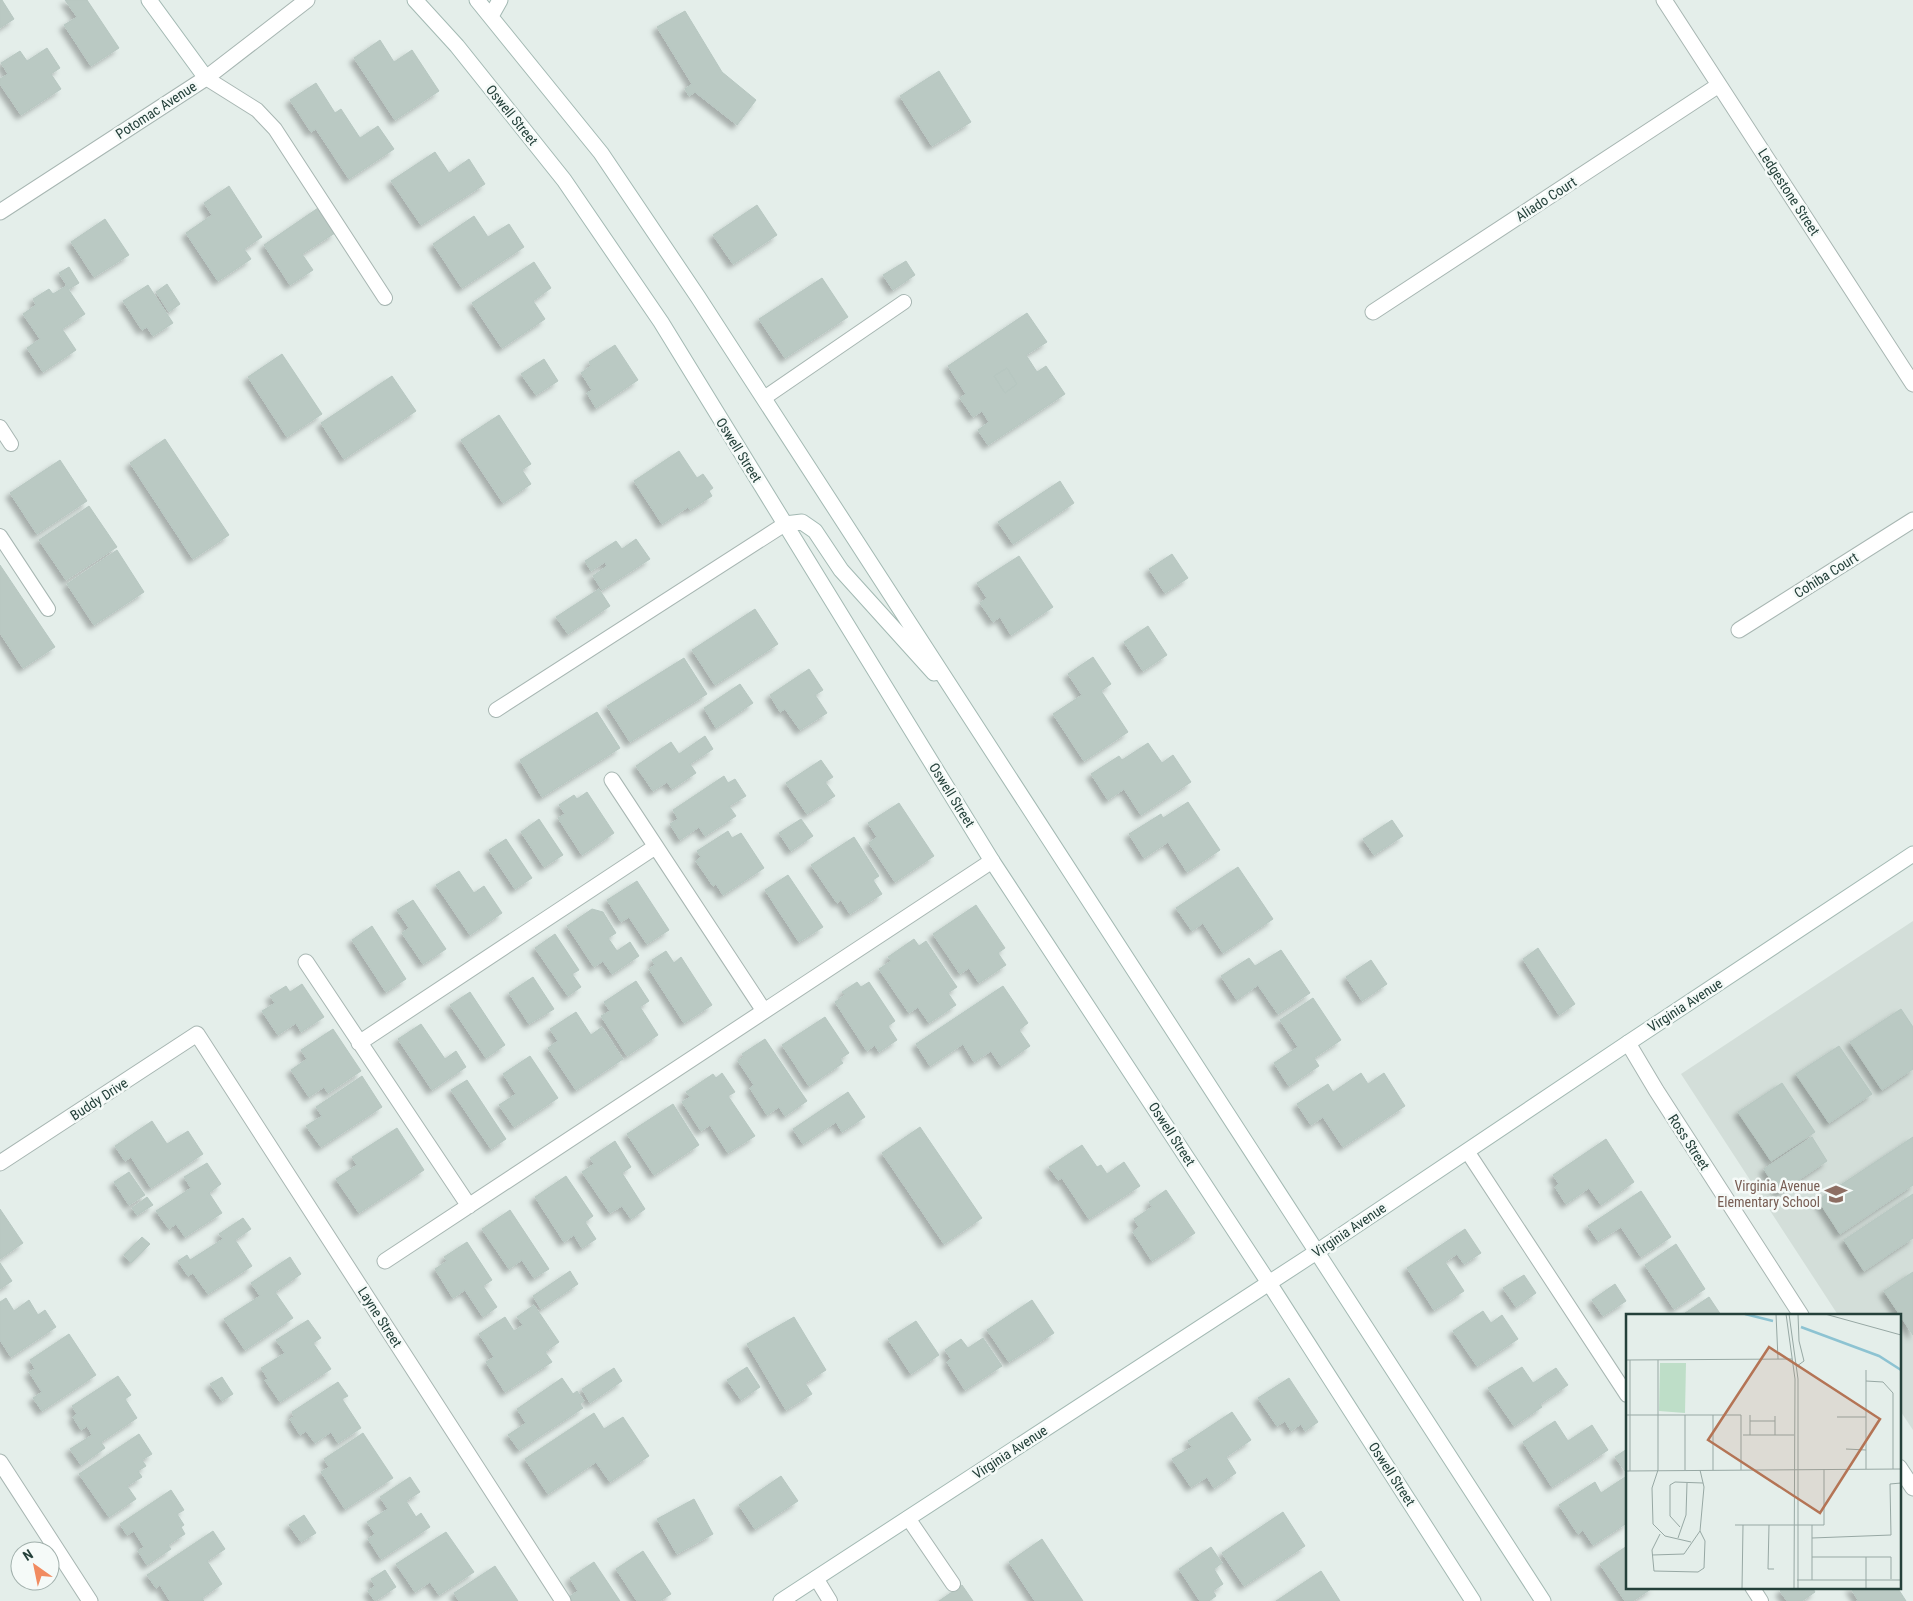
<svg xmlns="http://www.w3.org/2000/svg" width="1913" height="1601" font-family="'Roboto Condensed',sans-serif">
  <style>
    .built { fill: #d3ded9 }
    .building { fill: #bac9c3; stroke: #b7c7c1; fill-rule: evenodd; filter: url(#shadow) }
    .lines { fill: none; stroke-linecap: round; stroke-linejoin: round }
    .lane-casing { stroke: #a7b6b2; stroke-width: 16 }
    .street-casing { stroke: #a7b6b2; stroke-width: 17 }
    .secondary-casing { stroke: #a3b9b3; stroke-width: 17 }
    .lane { stroke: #fff; stroke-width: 14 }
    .street { stroke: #fff; stroke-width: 15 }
    .secondary { stroke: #fff; stroke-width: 15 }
    .labels { text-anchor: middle; stroke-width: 5; stroke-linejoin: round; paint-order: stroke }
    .street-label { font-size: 14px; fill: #24403a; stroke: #f5faf8 }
    .education-label { font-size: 14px; fill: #785e54; stroke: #f5faf8; text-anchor: end }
    .inset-river { fill: none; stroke: #8dc3d2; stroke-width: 2.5 }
    .inset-road { fill: none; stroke: #97a8a4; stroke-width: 1 }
    .view { fill: #b47455; fill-opacity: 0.15; stroke: #b47455; stroke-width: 2.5 }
    .inset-edge { fill: none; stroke: #24403a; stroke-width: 2.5 }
  </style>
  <defs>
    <filter id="shadow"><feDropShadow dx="-4.5" dy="4.5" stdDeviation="2.5" flood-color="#0004"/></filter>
  </defs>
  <rect width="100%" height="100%" fill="#e4eeea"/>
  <path class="built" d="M1913,921V1430L1899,1409V1315H1838L1681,1074Z"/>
  <path class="building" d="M0,0H2L14,19L0,28Z
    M65,0H87L119,48L91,66L64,25L77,17Z
    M685,11L722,72L756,100L737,125L695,92L689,96L685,89L692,84L657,27Z
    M380,40L394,62L412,50L439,91L395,120L354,58Z
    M47,48L60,68L51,74L61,89L21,115L0,84V79L8,74L1,63L20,51L27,61Z
    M939,71L971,122L932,146L900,96Z
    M316,83L335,113L341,109L360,138L378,126L394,149L349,179L316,129L311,132L290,100Z
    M435,152L449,173L469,159L485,184L421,225L391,181Z
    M229,186L262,237L244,249L251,259L218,281L186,233L212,215L204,203Z
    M757,205L777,235L733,264L713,235Z
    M318,208L335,233L302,254L313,270L290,285L264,245Z
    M474,216L488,237L509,224L524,247L462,288L433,244Z
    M105,219L129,255L94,277L71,242Z
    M906,261L915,275L893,290L883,275Z
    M534,262L551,288L533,301L545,319L502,348L472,303Z
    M69,267L79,283L69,289L59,273Z
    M822,278L848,317L785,358L759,319Z
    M167,284L180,304L169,312L156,292Z
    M148,285L173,323L153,336L147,327L142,330L123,301Z
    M66,286L85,314L62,329L76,350L43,372L27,348L40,339L23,314L36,305L33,299L49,289L53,294Z
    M1027,313L1047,342L1026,355L1037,372L1046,366L1065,394L988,445L978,430L989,422L982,411L973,417L960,398L966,394L948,366ZM1007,368L1017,384L1005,393L994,376Z
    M615,345L638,380L596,408L587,393L592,390L581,373L591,366L589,362Z
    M282,354L322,414L287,437L248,377Z
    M544,359L558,381L536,395L521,374Z
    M1007,368L1017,384L1005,393L994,376Z
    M392,376L416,411L344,459L321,423Z
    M499,415L531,464L522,470L531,484L503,503L461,440Z
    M165,439L229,535L193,559L130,463Z
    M679,451L697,478L703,474L713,488L709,491L712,496L690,510L688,507L662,524L634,481Z
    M60,460L87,501L37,534L10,493Z
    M1060,481L1074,503L1013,544L998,522Z
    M89,506L117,547L66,580L39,540Z
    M636,539L650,559L602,590L593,576L607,566L605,562L591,571L585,561L616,541L622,549Z
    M117,550L144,592L94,625L67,584Z
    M1172,554L1188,578L1165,593L1149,569Z
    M1019,556L1053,607L1011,635L1000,617L993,622L980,603L987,598L977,583Z
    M0,565L55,647L23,668L0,633Z
    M599,589L610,606L568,634L556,617Z
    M755,609L778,644L715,685L692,650Z
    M1148,626L1167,655L1143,671L1124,642Z
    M1093,657L1111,684L1101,691L1128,732L1084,761L1053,714L1082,695L1068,674Z
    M684,658L707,694L630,742L607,706Z
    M809,669L823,690L815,695L827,713L800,730L785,709L780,712L770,695Z
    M740,684L753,703L716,728L704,708Z
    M597,712L620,748L542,797L520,760Z
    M705,736L713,749L690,764L696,773L672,789L667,782L653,791L636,766L671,742L679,754Z
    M1148,743L1162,763L1173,755L1191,782L1141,815L1124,789L1108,800L1091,774L1119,756L1122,760Z
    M821,760L833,777L825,782L835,796L807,814L786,783Z
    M724,776L728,783L735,779L746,796L729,806L736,816L705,836L699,827L680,840L670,824L678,819L673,810Z
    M587,792L614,833L582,855L558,818L565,814L559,805L574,795L577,799Z
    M1188,802L1220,850L1187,872L1168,842L1144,858L1129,834L1161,814L1163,818Z
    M899,803L934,856L895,882L869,843L877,837L868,823Z
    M539,819L563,855L544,867L521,832Z
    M801,819L813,836L791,851L779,833Z
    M1392,820L1403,836L1374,855L1363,839Z
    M728,831L732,838L741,833L764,868L723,895L716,884L713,886L696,861L701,857L697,851Z
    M854,837L879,876L873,880L882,894L850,914L841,900L837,903L811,865Z
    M506,839L532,878L515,889L489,850Z
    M1238,867L1273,919L1223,953L1203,923L1192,931L1176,908Z
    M459,871L474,893L484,886L502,913L470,935L436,885Z
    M788,875L823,927L799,942L765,890Z
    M637,881L669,930L647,944L629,917L621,922L607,900Z
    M413,900L446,949L423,964L402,933L409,928L397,910Z
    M976,905L1005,948L998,953L1006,965L979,983L969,968L960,974L933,934Z
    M592,909L603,912L616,933L608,938L617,951L630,942L639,956L612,974L603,961L594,967L567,926Z
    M372,926L406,979L386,992L352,940Z
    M555,934L579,970L572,974L581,987L568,996L535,948Z
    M914,939L919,946L926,941L957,987L948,993L956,1005L929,1023L918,1007L909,1013L879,969L891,961L888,957Z
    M1538,948L1575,1004L1559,1015L1523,959Z
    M1281,950L1310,993L1278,1014L1258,985L1237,1000L1221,976L1249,958L1255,966Z
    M666,951L674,963L681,957L712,1005L684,1023L649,969L655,965L652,960Z
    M1371,960L1387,984L1362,1001L1346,977Z
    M533,977L554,1009L529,1024L509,993Z
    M636,981L649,1001L640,1007L658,1035L627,1056L601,1016L610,1011L604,1002Z
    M857,982L861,987L869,982L895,1021L888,1026L897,1040L879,1052L875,1045L867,1051L835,1002L845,995L842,992Z
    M302,984L324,1017L301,1032L296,1023L278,1035L262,1011L275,1003L270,996L286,986L290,992Z
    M1003,986L1028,1023L1019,1030L1030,1046L1001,1066L991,1051L974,1062L963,1044L930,1066L916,1044Z
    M470,992L505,1045L486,1058L450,1005Z
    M1313,998L1341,1040L1314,1058L1319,1066L1289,1086L1274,1063L1298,1047L1280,1020Z
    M1901,1009L1913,1027V1069L1882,1090L1850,1042Z
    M576,1012L591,1035L602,1027L623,1059L576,1090L548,1048L558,1041L550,1029Z
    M825,1017L849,1053L840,1059L843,1063L809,1086L782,1045Z
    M421,1024L445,1059L456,1051L466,1067L432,1090L398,1039Z
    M333,1029L361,1071L328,1093L324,1087L309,1097L291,1070L307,1059L301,1050Z
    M765,1039L807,1101L785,1116L779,1107L767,1115L750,1088L754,1085L738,1061L744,1057L742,1054Z
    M1839,1046L1872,1094L1829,1123L1796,1074Z
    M530,1056L558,1098L514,1127L499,1105L516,1094L503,1074Z
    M722,1073L735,1092L728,1096L755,1136L728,1153L710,1125L701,1131L682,1102L690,1097L686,1092L713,1074L716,1078Z
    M1361,1073L1368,1084L1384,1073L1405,1106L1343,1147L1323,1117L1311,1125L1297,1104L1328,1084L1333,1092Z
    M362,1076L382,1107L321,1147L306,1126L322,1116L316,1107Z
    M467,1080L506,1139L491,1149L451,1090Z
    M1782,1083L1815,1132L1771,1161L1738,1112Z
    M848,1092L865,1117L842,1132L836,1122L803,1144L793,1129Z
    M673,1104L699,1145L654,1175L627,1134Z
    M152,1121L167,1144L188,1131L203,1154L151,1188L131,1157L125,1161L115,1146Z
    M920,1127L982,1218L944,1244L882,1153Z
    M397,1128L424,1170L359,1213L336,1179L357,1165L352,1157Z
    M1812,1137L1827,1161L1779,1193L1764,1169Z
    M1913,1137V1185L1840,1234L1818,1200Z
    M1606,1139L1634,1182L1601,1205L1589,1188L1566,1204L1555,1187L1559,1184L1553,1175Z
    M615,1141L631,1167L622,1173L645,1209L631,1219L622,1206L610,1213L582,1172L594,1164L590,1158Z
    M1082,1145L1097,1167L1101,1165L1107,1174L1124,1162L1140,1186L1089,1219L1062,1178L1058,1180L1049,1167Z
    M207,1163L221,1184L209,1193L222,1213L185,1237L176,1224L169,1229L156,1211L191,1188L184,1177Z
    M129,1172L145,1195L129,1205L114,1182Z
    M566,1176L593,1216L585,1222L596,1239L582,1248L574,1235L564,1242L535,1197Z
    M1166,1190L1195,1233L1152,1261L1133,1232L1139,1227L1134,1219L1152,1207L1149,1202Z
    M1641,1191L1671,1237L1641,1257L1621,1227L1598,1241L1588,1226Z
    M1913,1194V1238L1864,1271L1844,1240Z
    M147,1197L153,1205L137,1215L132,1208Z
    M0,1209L23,1243L0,1259Z
    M510,1210L549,1269L534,1278L522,1260L509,1269L482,1229Z
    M243,1218L251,1229L235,1240L252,1266L208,1294L193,1273L188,1276L178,1261L187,1255L190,1260L223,1239L219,1234Z
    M1465,1229L1481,1253L1464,1264L1457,1254L1445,1262L1464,1291L1434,1310L1407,1268Z
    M142,1237L150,1244L131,1263L124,1255Z
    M467,1242L492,1280L483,1286L497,1307L483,1317L465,1290L453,1298L435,1269L447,1261L444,1257Z
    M1676,1244L1705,1289L1674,1309L1645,1265Z
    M290,1257L301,1274L275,1292L293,1318L245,1350L224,1319L260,1296L251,1283Z
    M0,1263L12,1281L0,1289Z
    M570,1271L578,1284L541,1309L533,1296Z
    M1913,1272V1335L1884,1291Z
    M1524,1275L1536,1293L1516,1307L1503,1288Z
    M1615,1284L1626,1301L1603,1316L1592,1300Z
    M1709,1297L1721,1315H1682Z
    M6,1298L14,1311L29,1300L38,1315L45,1310L56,1327L11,1357L0,1340V1302Z
    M1032,1300L1054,1333L1009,1362L987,1330Z
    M534,1305L559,1342L545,1352L552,1362L505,1392L486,1362L494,1357L479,1334L505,1317L514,1331L523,1325L517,1317Z
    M1483,1311L1491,1323L1502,1315L1518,1339L1477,1366L1453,1331Z
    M794,1317L826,1370L805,1383L812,1394L786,1410L747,1344Z
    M308,1320L321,1338L313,1343L331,1369L280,1402L265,1380L268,1379L261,1368L285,1353L276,1340Z
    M916,1321L939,1355L911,1374L888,1339Z
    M69,1334L96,1375L42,1411L33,1398L42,1392L29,1372L35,1369L30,1360Z
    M983,1338L1002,1366L965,1390L947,1362L951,1359L945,1350L961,1339L968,1348Z
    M747,1367L760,1387L741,1400L727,1380Z
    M1522,1367L1533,1383L1556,1368L1568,1385L1540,1404L1542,1407L1514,1426L1488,1388Z
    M614,1368L622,1381L590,1403L582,1389Z
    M118,1376L131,1395L125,1399L137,1418L101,1442L105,1448L81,1465L70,1449L92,1435L87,1426L81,1430L73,1417L77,1414L72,1406Z
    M222,1377L233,1394L222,1401L210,1384Z
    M562,1378L573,1394L577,1391L584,1401L580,1404L583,1408L519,1450L508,1435L526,1423L517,1409Z
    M1289,1378L1318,1422L1305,1431L1301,1424L1291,1431L1285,1421L1277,1426L1258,1398Z
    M338,1382L348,1396L342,1399L361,1428L338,1443L331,1432L315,1443L306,1431L300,1435L290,1419L294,1417L292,1412Z
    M1232,1412L1251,1440L1226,1457L1236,1473L1214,1488L1207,1477L1191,1487L1172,1459L1192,1447L1188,1441Z
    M594,1413L604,1429L623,1417L649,1456L610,1482L596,1462L548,1494L525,1459Z
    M1555,1421L1568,1441L1592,1425L1608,1450L1552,1487L1523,1442Z
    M363,1433L393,1478L345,1509L321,1472L329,1467L324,1459Z
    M139,1434L152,1454L142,1460L146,1466L138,1471L142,1477L127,1486L136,1499L109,1517L79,1474Z
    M1627,1449V1474L1615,1457Z
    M781,1476L798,1501L755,1529L739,1505Z
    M410,1477L420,1492L406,1501L416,1517L421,1513L430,1527L381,1559L368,1539L375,1534L367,1522L388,1509L380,1497Z
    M1625,1477L1627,1479V1523L1593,1545L1583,1530L1578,1534L1559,1505L1595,1482L1601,1493Z
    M171,1490L184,1510L177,1514L184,1525L181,1527L185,1534L168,1545L171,1549L147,1565L138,1551L144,1547L134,1531L127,1535L120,1524Z
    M694,1499L713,1534L677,1554L657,1519Z
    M1283,1512L1305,1546L1244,1586L1222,1553Z
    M304,1515L316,1533L301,1542L289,1525Z
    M213,1531L225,1549L207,1561L222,1584L202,1598L204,1601H170L160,1585L156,1588L147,1575Z
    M446,1532L474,1572L439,1595L430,1582L415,1592L396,1564Z
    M1042,1539L1083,1601H1035L1009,1562Z
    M1627,1546V1587H1654L1633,1601H1625L1600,1564Z
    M1211,1547L1222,1563L1214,1569L1223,1584L1213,1591L1216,1596L1209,1601H1200L1179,1569Z
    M643,1551L671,1594L660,1601H637L616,1569Z
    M594,1562L620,1601H572L569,1597L578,1591L570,1578Z
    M495,1566L518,1601H459L454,1593Z
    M385,1570L396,1587L375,1601L368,1591L375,1586L371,1579Z
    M1321,1571L1340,1601H1276Z
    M962,1585L973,1601H939Z
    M1785,1587H1812L1815,1592L1802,1601H1787L1780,1591Z
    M1850,1587H1897L1906,1601H1856L1858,1600Z"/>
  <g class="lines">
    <g class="lane-casing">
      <path id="lane" d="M206,78L257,110L275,129L385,298
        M764,398L904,302
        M0,427L11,444
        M0,536L48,609
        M496,710L785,524
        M1467,1151L1627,1395
        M908,1518L953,1584
        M816,1578L830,1601
        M1752,1587L1761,1601"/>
    </g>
    <g class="street-casing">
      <path id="street" d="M1664,0L1913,384
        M0,212L206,78L307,0
        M1373,312L1719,85
        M1739,630L1913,520
        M612,780L764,1011
        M306,962L469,1206
        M359,1043L655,847
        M1628,1043L1656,1090L1801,1315
        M0,1163L197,1034L563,1601
        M385,1261L992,861
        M0,1462L90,1601
        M1899,1467L1913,1488"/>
    </g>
    <g class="secondary-casing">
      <path id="secondary" d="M149,0L206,78
        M415,0L457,46L564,180L661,322L992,861L1269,1283L1473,1601
        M477,0L601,153L698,297L1543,1601
        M491,16L500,0
        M785,524L802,522L815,531L841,570L934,673
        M781,1601L1318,1251L1628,1043L1913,854"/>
    </g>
    <use href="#lane" class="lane"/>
    <use href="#street" class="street"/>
    <use href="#secondary" class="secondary"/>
  </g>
  <defs>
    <g id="school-bare" transform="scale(1.725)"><path d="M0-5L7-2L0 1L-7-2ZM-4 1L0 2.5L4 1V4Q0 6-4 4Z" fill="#8d6e63" stroke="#f5faf8" stroke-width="2.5" paint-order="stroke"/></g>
  </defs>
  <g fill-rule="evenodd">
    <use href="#school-bare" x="1836" y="1194"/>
  </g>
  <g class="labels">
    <g class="street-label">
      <text transform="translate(156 110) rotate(-33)" y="5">Potomac Avenue</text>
      <text transform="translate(512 115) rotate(51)" y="5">Oswell Street</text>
      <text transform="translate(1789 192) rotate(57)" y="5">Ledgestone Street</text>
      <text transform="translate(1546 199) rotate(-33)" y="5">Aliado Court</text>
      <text transform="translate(739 450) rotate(58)" y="5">Oswell Street</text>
      <text transform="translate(1826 575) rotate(-32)" y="5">Cohiba Court</text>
      <text transform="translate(952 795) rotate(58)" y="5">Oswell Street</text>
      <text transform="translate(1685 1005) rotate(-33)" y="5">Virginia Avenue</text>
      <text transform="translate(99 1099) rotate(-33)" y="5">Buddy Drive</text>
      <text transform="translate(1172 1134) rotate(57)" y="5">Oswell Street</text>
      <text transform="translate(1689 1142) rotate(57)" y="5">Ross Street</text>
      <text transform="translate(1349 1230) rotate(-34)" y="5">Virginia Avenue</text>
      <text transform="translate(380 1317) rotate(57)" y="5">Layne Street</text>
      <text transform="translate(1010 1452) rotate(-33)" y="5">Virginia Avenue</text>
      <text transform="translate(1392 1474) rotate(57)" y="5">Oswell Street</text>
    </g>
    <g class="education-label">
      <text x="1820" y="1191">Virginia Avenue<tspan x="1820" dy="16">Elementary School</tspan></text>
    </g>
  </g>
  <g transform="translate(1626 1314)">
    <rect width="275" height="275" fill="#e4eeea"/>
    <path d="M34,49H60L59,99L33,97Z" fill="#bedec8"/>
    <path class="inset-river" d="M119,0L147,7M175,13L253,42L275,56"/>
    <path class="inset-road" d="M150,0L152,45M160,0L169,65L168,275M163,0L172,65V275M199,0L275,21M0,46L166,45M32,46V156L26,174L27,210L39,222L65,228M171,52L178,47L173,27L172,0M240,56V155M240,67L257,68L267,79V155M0,101H115V156M59,101V156M124,101V121M149,102V121M211,103H240M124,107H149M117,121H168M220,135L240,136M87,156V101M0,157L275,155M4,157V46M109,211H198V155M143,211L142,255H148M186,211V266M54,213L44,202V171L49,168L77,169M34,220L26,236L28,257L72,258L78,254L79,227L74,217M52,224L60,201L61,169M186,224L265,221L264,170L275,169M26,241L58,240L74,217L78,173L74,156M186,243H265V265M240,243V275M171,266H275M116,275L117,211"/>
    <path class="view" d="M143,33L254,105L194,199L82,126Z"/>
    <rect width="275" height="275" class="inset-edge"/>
  </g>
  <g transform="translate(35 1566) rotate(327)"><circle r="24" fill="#f5faf8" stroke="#a1b0ac"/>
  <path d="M0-4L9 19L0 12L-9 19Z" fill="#f18b60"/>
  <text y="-8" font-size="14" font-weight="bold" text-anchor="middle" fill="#24403a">N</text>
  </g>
</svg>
